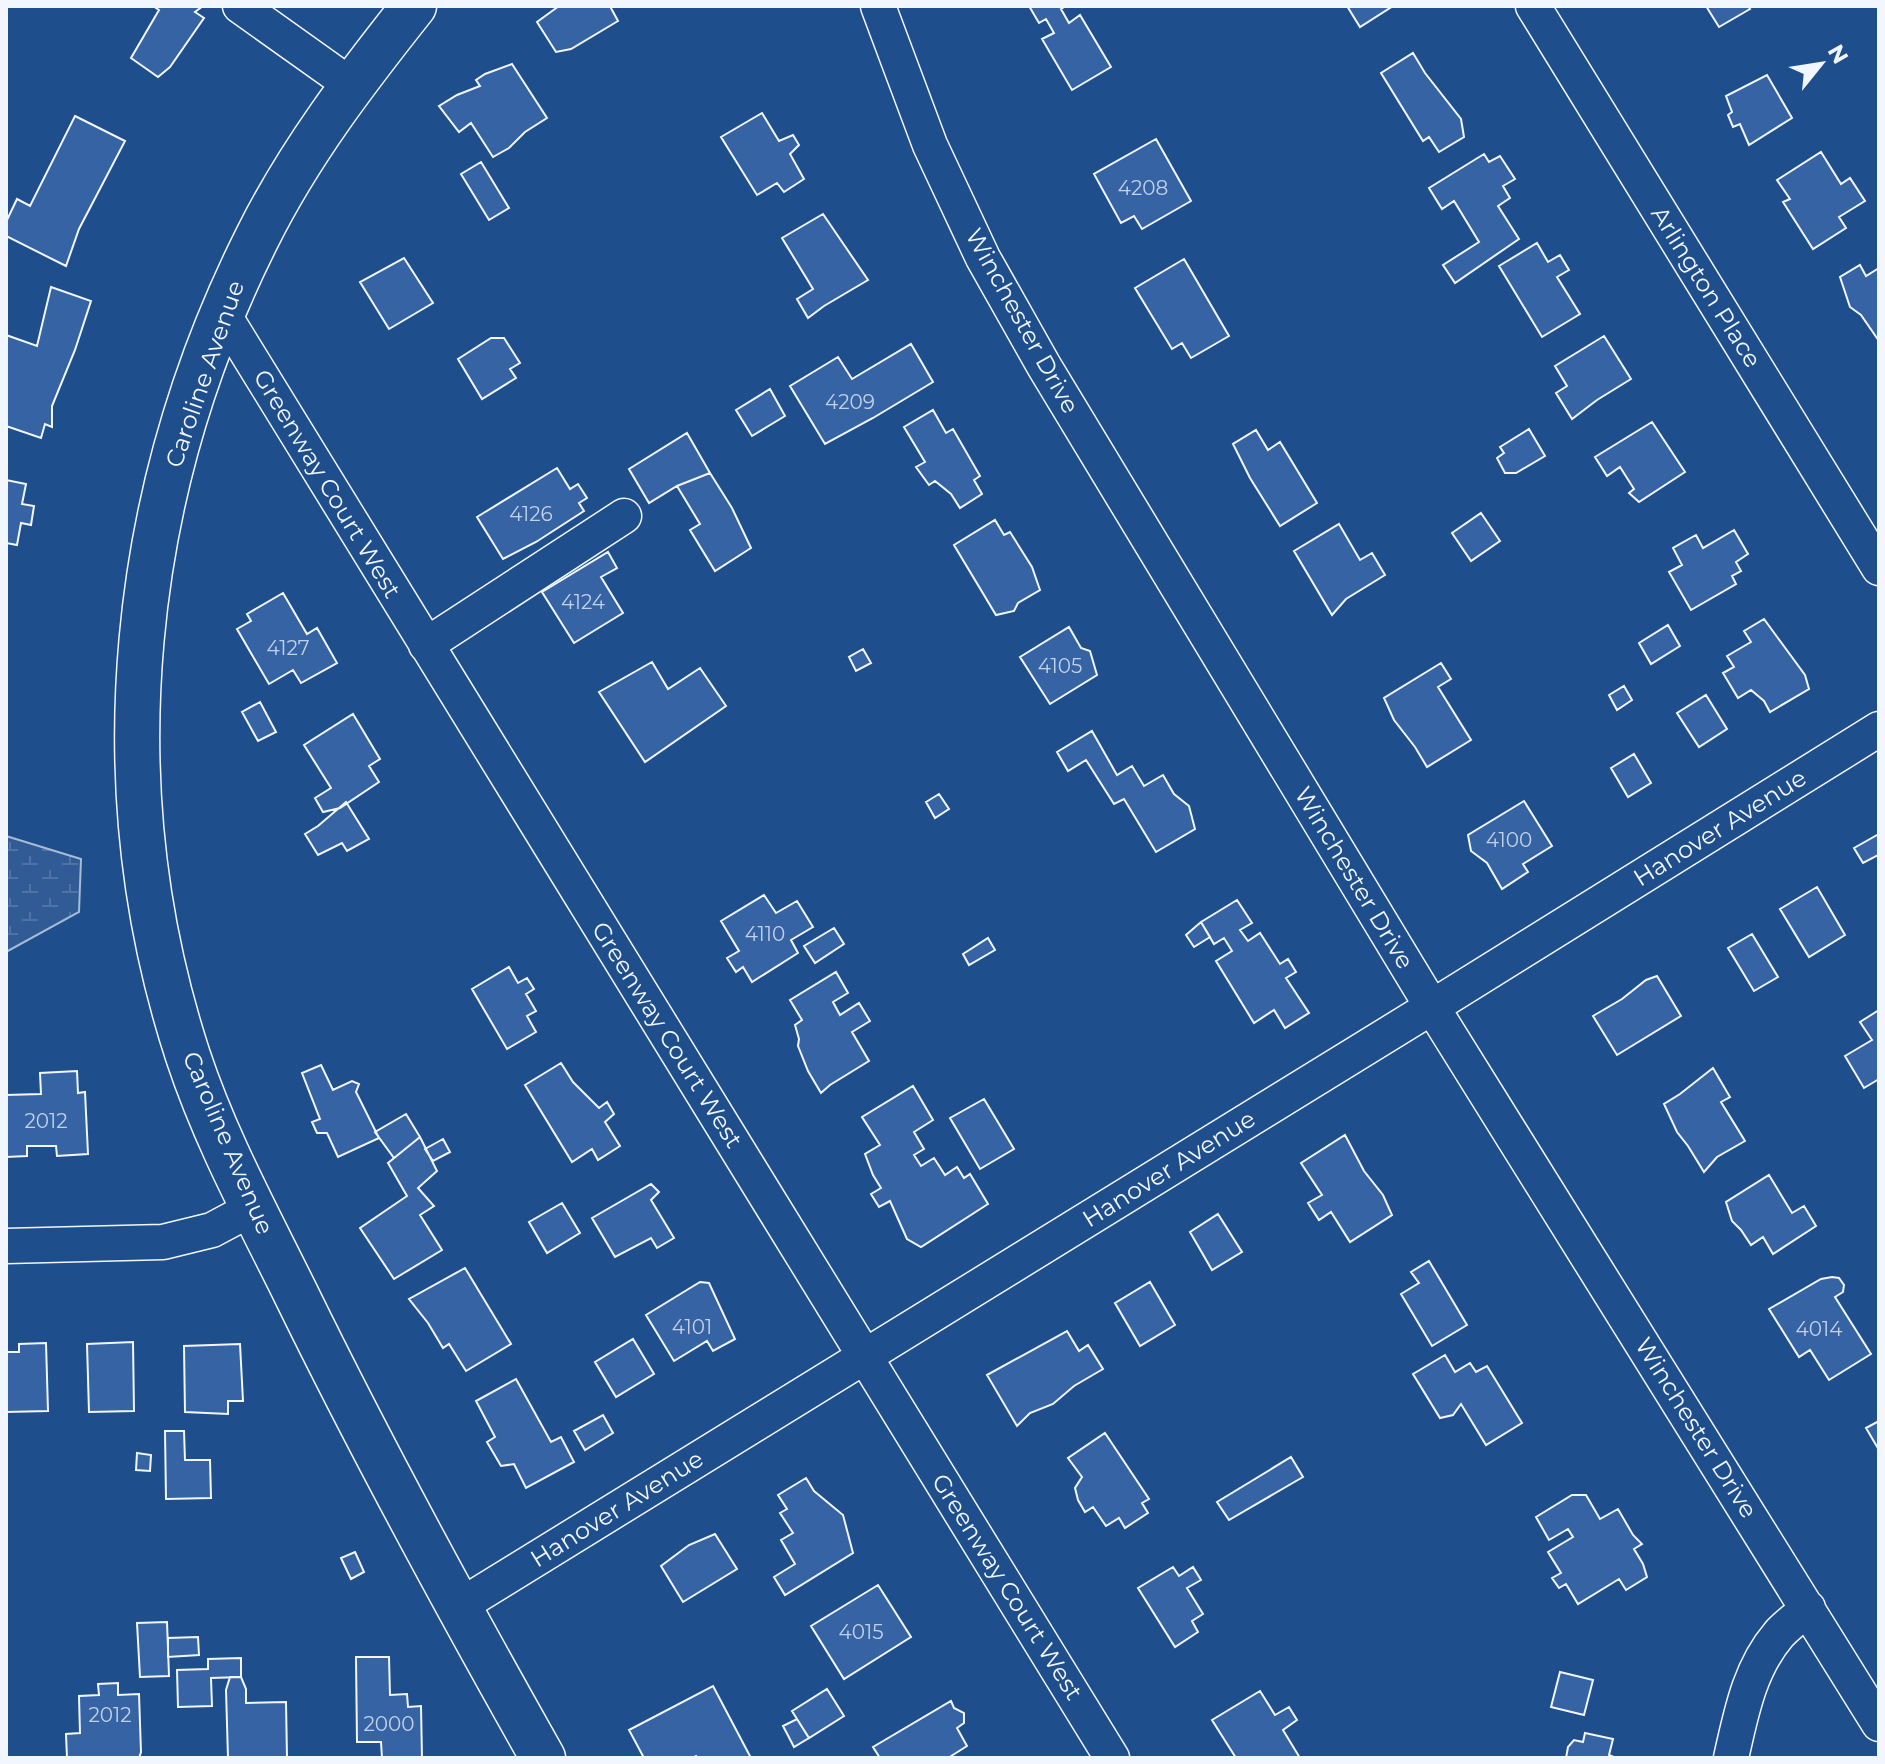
<svg xmlns="http://www.w3.org/2000/svg" width="1885" height="1764" font-family="Montserrat,sans-serif">
  <style>
    .wetland { fill: url(#wetland-marsh); stroke: #a8bbd7; stroke-width: 2 }
    .building { fill: #3563a3; stroke: #f2f6ff; stroke-width: 2 }
    .lines { fill: none; stroke-linecap: round; stroke-linejoin: round }
    .street-casing { stroke: #f2f6ff; stroke-width: 37 }
    .secondary-casing { stroke: #f2f6ff; stroke-width: 47 }
    .street { stroke: #1f4e8c; stroke-width: 34 }
    .secondary { stroke: #1f4e8c; stroke-width: 44 }
    .labels { text-anchor: middle; stroke-width: 6; stroke-linejoin: round; paint-order: stroke }
    .number-label { font-size: 20px; fill: #c3d1e8 }
    .street-label { font-size: 24px; fill: #f2f6ff; stroke: #1f4e8c }
  </style>
  <defs>
    <pattern id="wetland-marsh" width="20" height="14" patternUnits="userSpaceOnUse" patternTransform="scale(2)"><rect width="20" height="14" fill="#305b95"/><path d="M1 5h8M5 5V1M11 12h8M15 12V8" fill="none" stroke="#4e73a5"/></pattern>
  </defs>
  <rect width="100%" height="100%" fill="#1f4e8c"/>
  <path class="wetland" d="M6,836L81,859L79,912L6,952Z"/>
  <path class="building" d="M153,6H203L195,12L204,18L170,67L158,77L131,58L159,10Z
    M559,6H614L611,8L618,21L571,49L556,52L537,22Z
    M1029,6H1066L1061,9L1069,23L1080,15L1111,67L1072,90L1042,39L1054,33L1046,19L1039,23Z
    M1347,6H1393L1360,27Z
    M1706,6H1748L1750,9L1719,27Z
    M1413,53L1425,73L1461,119L1464,137L1439,152L1429,137L1423,141L1381,73Z
    M512,64L547,118L525,132L509,148L493,157L471,123L459,132L439,106L457,95L480,86L476,80L485,74Z
    M1767,75L1792,118L1749,145L1740,124L1733,127L1728,115L1732,112L1726,96Z
    M762,113L779,141L793,135L799,145L790,154L804,179L784,192L777,183L757,195L721,137Z
    M75,116L125,141L79,229L66,266L6,236V222L17,199L30,206Z
    M1156,139L1191,201L1142,229L1134,216L1121,223L1094,174Z
    M1821,152L1841,184L1850,178L1865,201L1839,217L1846,228L1813,249L1783,202L1790,199L1777,180Z
    M1484,154L1489,162L1500,156L1515,179L1503,186L1510,198L1498,206L1519,239L1455,283L1443,265L1479,242L1454,201L1442,209L1429,188Z
    M481,162L509,208L489,220L461,174Z
    M823,214L868,280L824,306L808,318L797,299L813,289L782,238Z
    M1537,243L1548,262L1560,255L1569,270L1557,277L1580,314L1542,337L1499,266Z
    M404,258L433,303L389,329L360,282Z
    M1184,259L1229,336L1191,358L1182,343L1172,349L1135,288Z
    M1860,265L1866,276L1879,268V341L1861,315L1850,307L1840,277Z
    M51,287L91,301L75,350L52,406V427L45,424L41,438L6,426V335L37,346Z
    M1604,336L1631,379L1597,400L1572,419L1556,393L1567,386L1555,366Z
    M491,338H504L520,363L510,369L516,378L482,399L458,359Z
    M911,344L933,382L873,418L825,444L790,386L838,357L852,379Z
    M770,389L785,416L752,436L736,410Z
    M933,410L946,433L953,429L980,476L974,480L982,494L960,508L951,494L935,481L929,485L916,467L925,462L904,427Z
    M1652,422L1685,472L1639,502L1629,493L1634,489L1620,467L1607,476L1595,457Z
    M1529,429L1545,456L1516,473H1505L1497,458L1504,453L1500,447Z
    M1256,430L1268,450L1280,442L1317,503L1280,526L1250,478L1233,444Z
    M687,433L710,473L677,486L649,503L629,469Z
    M557,468L570,489L578,484L587,498L579,503L584,511L536,542L503,559L477,517Z
    M710,473L732,508L751,548L715,571L690,530L700,524L677,486Z
    M6,480L26,484L22,504L34,506L31,525L21,523L17,545L6,543Z
    M1481,513L1500,541L1471,561L1452,533Z
    M995,520L1004,535L1010,532L1032,567L1040,590L1018,603L1014,611L996,615L954,545Z
    M1339,524L1360,560L1372,553L1385,575L1346,599L1332,615L1294,551Z
    M1734,530L1748,554L1736,562L1741,571L1732,576L1736,584L1691,610L1669,572L1682,565L1673,548L1696,535L1703,548Z
    M608,552L617,568L601,577L623,613L574,643L542,592Z
    M283,593L307,634L317,628L337,663L301,683L293,670L269,684L237,629L251,621L247,614Z
    M1764,619L1805,675L1809,689L1770,712L1764,701L1751,690L1738,698L1723,673L1734,667L1727,656L1751,642L1744,631Z
    M1668,625L1680,646L1651,664L1639,643Z
    M1069,627L1081,648L1090,651L1097,675L1050,704L1020,657Z
    M863,649L871,663L856,671L849,657Z
    M652,662L668,689L700,668L726,706L645,762L599,692Z
    M1441,663L1451,679L1438,687L1471,740L1427,767L1415,747L1394,720L1384,698Z
    M1624,686L1632,700L1617,710L1609,695Z
    M1706,695L1727,729L1699,747L1677,713Z
    M260,702L276,732L258,741L242,712Z
    M353,714L380,759L369,766L379,782L340,808L323,812L315,798L331,788L304,745Z
    M1092,731L1117,775L1132,766L1144,786L1163,775L1174,794L1189,806L1195,829L1156,852L1124,799L1114,804L1086,760L1068,771L1057,752Z
    M1634,754L1651,783L1628,797L1611,768Z
    M939,794L949,809L935,818L926,802Z
    M1524,801L1552,846L1523,864L1528,872L1502,889L1487,863L1471,851L1468,835Z
    M346,802L369,839L347,851L342,843L318,855L305,834L318,826Z
    M1879,834V857L1878,855L1863,863L1854,848Z
    M1817,887L1845,935L1809,957L1780,909Z
    M764,895L776,913L797,901L813,927L791,940L798,953L752,982L743,967L736,972L727,958L739,951L721,921Z
    M1237,900L1252,923L1240,930L1248,941L1260,933L1280,964L1288,959L1296,972L1286,978L1309,1013L1285,1028L1274,1010L1254,1023L1216,961L1232,951L1224,938L1214,944L1201,922Z
    M1201,922L1210,937L1194,947L1186,935Z
    M834,928L844,944L815,963L804,946Z
    M1752,934L1778,977L1754,991L1728,948Z
    M988,938L995,950L969,965L963,954Z
    M509,967L518,983L527,978L534,989L526,994L536,1011L527,1016L536,1032L507,1049L472,989Z
    M836,972L848,993L833,1002L840,1015L859,1003L870,1021L852,1032L869,1061L830,1085L821,1093L808,1071L798,1046L799,1039L795,1025L802,1020L790,1000Z
    M1657,976L1681,1016L1617,1055L1593,1016L1622,999L1646,980Z
    M1879,1010V1079L1864,1088L1845,1056L1872,1040L1860,1022Z
    M561,1063L573,1082L599,1108L607,1102L614,1114L605,1122L620,1146L598,1160L592,1149L572,1162L525,1085Z
    M321,1065L333,1090L352,1081L359,1084L356,1092L379,1138L338,1157L327,1133H317L312,1122L320,1119L302,1073Z
    M1713,1068L1730,1097L1721,1102L1745,1141L1717,1157L1704,1172L1688,1146L1677,1132L1664,1104L1680,1094Z
    M77,1071L78,1093L85,1092L88,1154L57,1156L56,1146H27V1156L6,1157V1095L41,1094L40,1073Z
    M913,1086L933,1120L914,1132L924,1149L914,1155L921,1166L934,1158L945,1175L957,1167L964,1178L970,1174L988,1204L921,1247L907,1239L890,1201L879,1207L871,1194L881,1188L873,1175L865,1154L880,1145L862,1117Z
    M984,1099L1014,1149L980,1169L950,1118Z
    M406,1114L420,1137L394,1158L375,1132Z
    M1345,1135L1364,1171L1383,1195L1392,1215L1350,1242L1331,1212L1319,1220L1308,1203L1322,1195L1301,1163Z
    M420,1137L437,1171L418,1188L434,1206L420,1215L442,1250L394,1279L360,1228L407,1196L388,1163Z
    M443,1139L450,1152L433,1161L425,1149Z
    M1769,1175L1792,1213L1804,1206L1816,1226L1773,1254L1763,1237L1751,1245L1741,1230L1732,1221L1726,1202Z
    M651,1184L659,1192L651,1200L674,1238L657,1248L651,1238L615,1257L592,1218Z
    M562,1203L580,1233L547,1253L529,1222Z
    M1218,1214L1242,1252L1212,1270L1190,1232Z
    M1429,1261L1467,1325L1432,1346L1401,1294L1419,1283L1411,1272Z
    M465,1268L511,1344L466,1371L449,1344L443,1348L428,1323L409,1299Z
    M1832,1277L1839,1278L1844,1285L1843,1292L1835,1297L1871,1354L1829,1380L1810,1350L1799,1357L1769,1309L1821,1279Z
    M700,1282L709,1283L735,1339L713,1351L707,1341L674,1361L646,1315Z
    M1150,1282L1175,1325L1140,1346L1115,1303Z
    M1067,1331L1079,1351L1088,1345L1103,1369L1074,1386L1053,1404L1030,1413L1017,1426L987,1375Z
    M633,1339L654,1374L616,1397L595,1362Z
    M133,1342L134,1411L89,1412L87,1344Z
    M46,1343L48,1411L6,1412V1352H19V1344Z
    M240,1344L243,1401H228V1414L185,1412L184,1346Z
    M1445,1355L1455,1372L1470,1363L1476,1372L1487,1366L1522,1423L1486,1445L1461,1404L1453,1415L1440,1418L1413,1374Z
    M516,1379L551,1442L561,1437L574,1462L526,1488L514,1464L501,1466L487,1442L495,1437L476,1401Z
    M603,1415L613,1433L585,1450L574,1431Z
    M1879,1421V1450L1866,1428Z
    M165,1431H184L185,1460H210L211,1498L166,1499Z
    M1105,1433L1149,1499L1142,1503L1148,1513L1125,1528L1119,1518L1106,1526L1093,1507L1085,1512L1078,1500L1075,1488L1082,1477L1068,1458Z
    M137,1453L151,1455L150,1471L136,1470Z
    M1291,1457L1303,1477L1229,1520L1217,1502Z
    M806,1478L814,1491L843,1515L853,1553L785,1595L774,1577L795,1564L781,1540L793,1533L780,1513L787,1509L778,1495Z
    M1572,1495H1586L1600,1519L1618,1509L1633,1535L1642,1544L1634,1549L1643,1564L1647,1577L1626,1590L1619,1579L1578,1604L1566,1584L1559,1588L1552,1578L1561,1573L1548,1552L1573,1537L1568,1529L1549,1540L1536,1517Z
    M715,1534L737,1569L683,1602L661,1566L689,1545Z
    M355,1552L364,1572L351,1579L341,1558Z
    M1173,1567L1179,1576L1193,1567L1201,1580L1187,1588L1203,1614L1192,1621L1198,1632L1175,1647L1138,1588Z
    M878,1585L911,1637L844,1679L811,1626Z
    M167,1622L169,1676L140,1677L137,1623Z
    M198,1637L199,1655L168,1657V1638Z
    M356,1657H389L390,1695L407,1694L408,1707L421,1706L422,1758H382L381,1742H357Z
    M241,1658V1677L211,1678L212,1706L178,1707L177,1670L208,1669V1659Z
    M1560,1672L1593,1680L1584,1715L1551,1707Z
    M230,1677H241L246,1689V1703L286,1702L287,1758H228L226,1690Z
    M118,1683V1695L139,1694L141,1752L139,1758H67L66,1734L80,1733L79,1696L99,1695L98,1684Z
    M713,1686L751,1758H697L696,1756L692,1758H644L629,1730Z
    M827,1689L844,1716L809,1738L792,1711Z
    M1260,1691L1275,1715L1289,1707L1297,1720L1283,1730L1300,1758H1236L1212,1720Z
    M951,1701L954,1708L964,1713V1723L957,1728L967,1746L948,1758H880L873,1747Z
    M797,1719L809,1738L794,1747L783,1726Z
    M1585,1733L1613,1739L1609,1755L1616,1758H1566L1568,1747L1574,1740L1583,1742Z"/>
  <g class="lines">
    <g class="street-casing">
      <path id="street" d="M240,6L351,85
        M878,6L930,145L983,258L1044,366L1432,1007L1879,1724
        M1533,6L1879,568
        M222,312L1112,1758
        M426,645L624,516
        M6,1246L163,1242L212,1230L253,1208
        M458,1607L1432,1007L1879,729
        M1731,1758C1741,1714 1749,1669 1779,1634C1788,1624 1799,1617 1808,1608"/>
    </g>
    <g class="secondary-casing">
      <path id="secondary" d="M414,6C356,79 300,152 258,236C130,490 99,784 188,1056C215,1138 257,1215 295,1292C372,1450 456,1604 543,1758"/>
    </g>
    <use href="#street" class="street"/>
    <use href="#secondary" class="secondary"/>
  </g>
  <g class="labels">
    <g class="number-label">
      <text x="1143" y="195">4208</text>
      <text x="850" y="409">4209</text>
      <text x="531" y="521">4126</text>
      <text x="583" y="609">4124</text>
      <text x="288" y="655">4127</text>
      <text x="1060" y="673">4105</text>
      <text x="1509" y="847">4100</text>
      <text x="765" y="941">4110</text>
      <text x="46" y="1128">2012</text>
      <text x="692" y="1334">4101</text>
      <text x="1819" y="1336">4014</text>
      <text x="861" y="1639">4015</text>
      <text x="110" y="1722">2012</text>
      <text x="389" y="1731">2000</text>
    </g>
    <g class="street-label">
      <text transform="translate(1706 287) rotate(58)" y="8">Arlington Place</text>
      <text transform="translate(1022 321) rotate(61)" y="8">Winchester Drive</text>
      <text transform="translate(205 374) rotate(-71)" y="8">Caroline Avenue</text>
      <text transform="translate(327 484) rotate(59)" y="8">Greenway Court West</text>
      <text transform="translate(1720 828) rotate(-32)" y="8">Hanover Avenue</text>
      <text transform="translate(1354 878) rotate(59)" y="8">Winchester Drive</text>
      <text transform="translate(667 1035) rotate(58)" y="8">Greenway Court West</text>
      <text transform="translate(228 1143) rotate(67)" y="8">Caroline Avenue</text>
      <text transform="translate(1169 1169) rotate(-32)" y="8">Hanover Avenue</text>
      <text transform="translate(1696 1428) rotate(58)" y="8">Winchester Drive</text>
      <text transform="translate(617 1509) rotate(-32)" y="8">Hanover Avenue</text>
      <text transform="translate(1007 1587) rotate(58)" y="8">Greenway Court West</text>
    </g>
  </g>
  <rect width="1885" height="1764" fill="none" stroke="#f2f6ff" stroke-width="16"/>
  <g transform="translate(1821 64) rotate(60)" stroke="#1f4e8c" stroke-width="6" paint-order="stroke">
  <path d="M0-6L14 30L0 20L-14 30Z" fill="#f2f6ff"/>
  <text y="-12" font-size="22" font-weight="bold" text-anchor="middle" fill="#f2f6ff">N</text>
  </g>
</svg>
